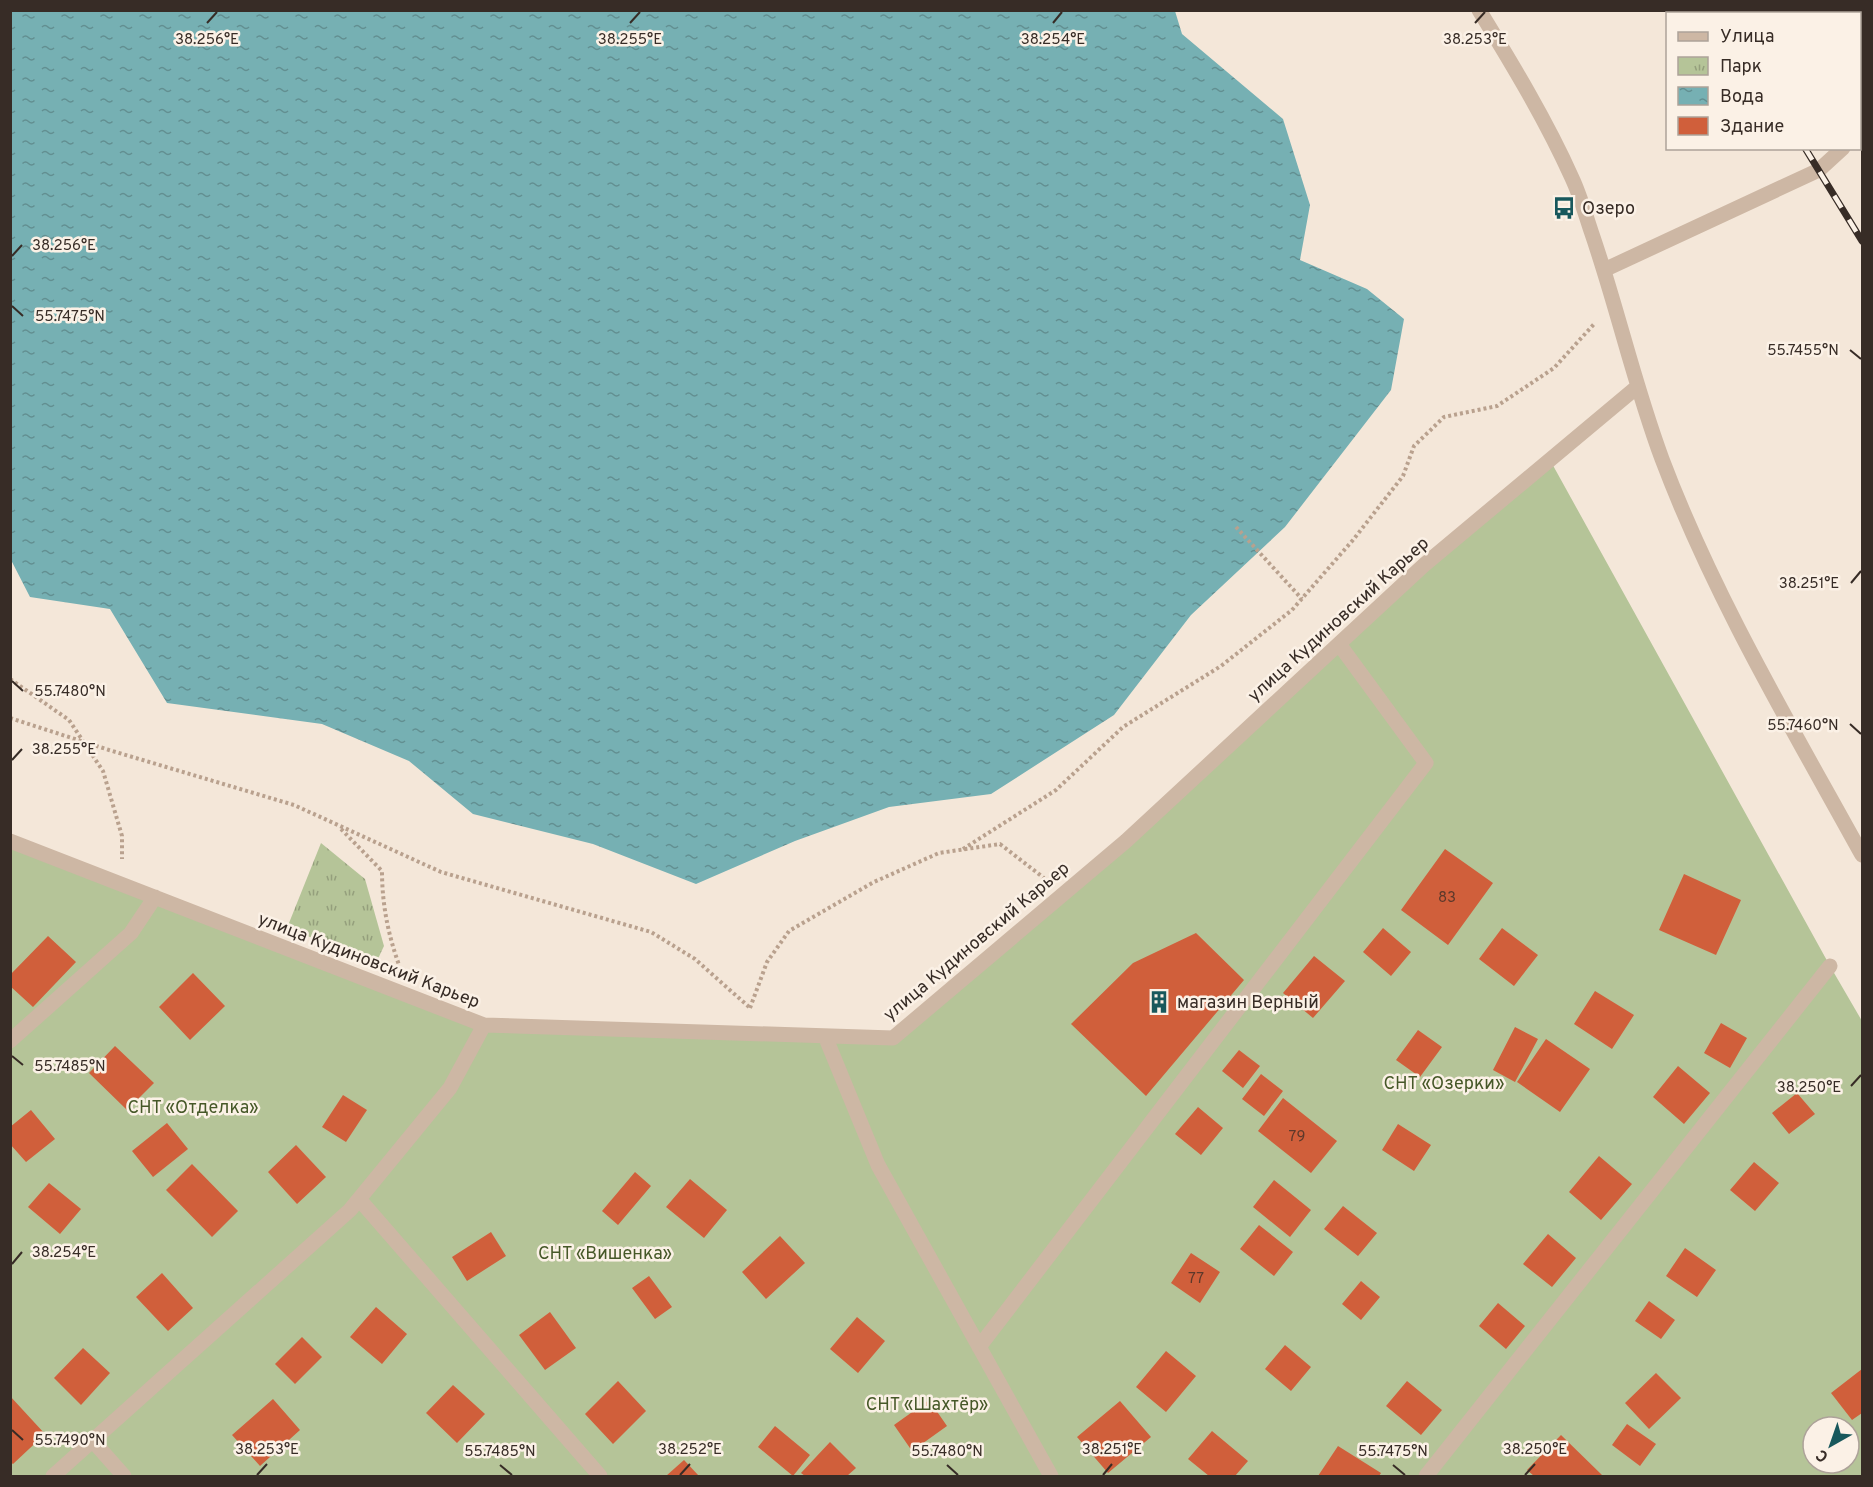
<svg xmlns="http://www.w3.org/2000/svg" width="1873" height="1487" font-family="Overpass,sans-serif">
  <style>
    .park { fill: url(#park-tufts) }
    .garden { fill: #b5c498; fill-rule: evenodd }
    .water { fill: url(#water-ripples) }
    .building { fill: #d05f3b }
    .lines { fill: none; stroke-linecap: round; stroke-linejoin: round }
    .path { stroke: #b9a18e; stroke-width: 4; stroke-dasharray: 3 3; stroke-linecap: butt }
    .minor { stroke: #cdb7a4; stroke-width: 15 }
    .rail-casing { stroke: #372c26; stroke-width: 7 }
    .rail { stroke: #fbf1e6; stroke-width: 4.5; stroke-dasharray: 14; stroke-linecap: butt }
    .ticks { fill: none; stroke: #372c26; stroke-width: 2 }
    .labels { text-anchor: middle; stroke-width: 5; stroke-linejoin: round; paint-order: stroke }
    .number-label { font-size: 15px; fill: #5d392b }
    .poi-label { font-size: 18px; fill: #372c26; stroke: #fbf1e6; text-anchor: start }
    .street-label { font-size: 18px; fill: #372c26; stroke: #fbf1e6 }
    .park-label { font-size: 18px; fill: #465828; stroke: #fbf1e6 }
    .ticks-label { font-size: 15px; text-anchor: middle; fill: #372c26; stroke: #fbf1e6; stroke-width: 5; stroke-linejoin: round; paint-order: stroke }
  </style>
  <defs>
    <pattern id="park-tufts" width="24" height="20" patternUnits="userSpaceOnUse" patternTransform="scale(1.5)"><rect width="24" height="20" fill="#b5c498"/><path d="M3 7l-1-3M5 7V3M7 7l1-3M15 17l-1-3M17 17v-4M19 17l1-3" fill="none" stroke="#949f7c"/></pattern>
    <pattern id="water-ripples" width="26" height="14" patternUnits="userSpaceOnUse" patternTransform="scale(1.5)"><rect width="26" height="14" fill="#76b0b3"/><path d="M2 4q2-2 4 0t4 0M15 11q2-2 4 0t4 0" fill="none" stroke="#628f91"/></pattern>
  </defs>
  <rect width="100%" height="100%" fill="#f4e7d9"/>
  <path class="park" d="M321,843L365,879L384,946L376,963L287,928Z"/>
  <path class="garden" d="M1550,460L1830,966L1862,1021V1476H11L10,841L484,1025L893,1038ZM1813,1427H1849V1463H1813Z"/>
  <path class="water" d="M11,10L1175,11L1182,34L1283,119L1310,205L1300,260L1367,289L1404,319L1391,390L1285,527L1191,615L1114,715L991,794L889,807L795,841L696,884L593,844L473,814L409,761L322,724L167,703L110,609L30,597L10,558Z"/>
  <path class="building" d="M1445,849L1493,883L1448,945L1401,910Z
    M1684,874L1741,900L1716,955L1659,930Z
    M1383,928L1411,952L1391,976L1363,952Z
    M1502,928L1538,955L1514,986L1479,959Z
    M1196,933L1244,980L1146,1096L1071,1024L1133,963Z
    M48,936L76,962L33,1007L10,986V975Z
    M1314,956L1345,981L1313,1018L1283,993Z
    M193,973L225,1006L190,1040L159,1007Z
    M1595,991L1634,1015L1612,1049L1574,1024Z
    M1721,1023L1747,1038L1730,1068L1704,1053Z
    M1515,1027L1538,1039L1515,1082L1493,1070Z
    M1418,1030L1442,1047L1420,1077L1396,1060Z
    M1546,1039L1590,1069L1560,1112L1517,1082Z
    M115,1046L154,1083L127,1110L89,1073Z
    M1239,1050L1260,1066L1243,1088L1222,1071Z
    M1678,1066L1710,1093L1684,1124L1653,1097Z
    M1261,1074L1283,1091L1264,1116L1242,1099Z
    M1797,1093L1815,1114L1789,1134L1772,1113Z
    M343,1095L367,1110L346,1142L322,1127Z
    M1283,1098L1337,1141L1311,1173L1258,1131Z
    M1198,1107L1223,1128L1201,1155L1175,1134Z
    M31,1110L55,1139L26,1162L10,1144V1127Z
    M167,1123L188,1149L153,1177L132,1151Z
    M1398,1124L1431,1145L1414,1171L1382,1150Z
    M296,1145L326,1177L297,1204L268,1172Z
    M1599,1156L1632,1184L1601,1220L1569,1192Z
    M1754,1162L1779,1183L1755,1211L1730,1190Z
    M192,1164L238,1211L212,1237L166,1190Z
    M635,1172L651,1186L618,1225L602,1211Z
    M690,1179L727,1210L704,1238L666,1207Z
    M1274,1180L1311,1210L1290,1237L1253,1207Z
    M49,1183L81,1209L60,1234L28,1207Z
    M1343,1206L1377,1233L1358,1256L1324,1229Z
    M1259,1225L1293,1252L1274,1276L1240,1249Z
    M491,1232L506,1256L467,1281L452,1257Z
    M1548,1234L1576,1258L1552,1287L1523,1264Z
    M780,1236L805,1263L766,1299L742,1272Z
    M1685,1248L1716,1270L1697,1297L1666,1276Z
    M1191,1253L1220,1272L1200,1303L1171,1283Z
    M162,1273L193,1308L168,1331L136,1297Z
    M649,1276L672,1307L655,1319L632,1288Z
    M1361,1281L1380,1297L1361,1320L1342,1304Z
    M1649,1301L1675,1320L1661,1339L1635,1321Z
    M1498,1303L1525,1326L1506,1349L1479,1326Z
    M376,1307L407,1334L382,1364L350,1337Z
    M550,1312L576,1348L545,1370L519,1335Z
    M857,1317L885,1341L858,1373L830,1349Z
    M302,1337L322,1357L295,1384L275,1364Z
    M1285,1345L1311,1367L1291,1391L1265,1369Z
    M83,1348L110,1373L81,1405L54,1378Z
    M1166,1351L1196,1376L1166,1412L1136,1387Z
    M1862,1369V1413L1852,1420L1831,1393Z
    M1656,1373L1681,1398L1649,1429L1625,1403Z
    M618,1381L646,1411L613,1444L585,1414Z
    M1407,1381L1442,1410L1421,1435L1386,1406Z
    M453,1385L485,1414L457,1443L426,1413Z
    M10,1396L45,1434L13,1464L10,1462Z
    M273,1399L300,1430L260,1466L232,1435Z
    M929,1400L947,1426L912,1451L894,1425Z
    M1120,1401L1151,1437L1108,1473L1077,1437Z
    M1627,1424L1656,1444L1640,1466L1612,1445Z
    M775,1426L810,1455L793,1476L758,1447Z
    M1212,1431L1248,1461L1235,1476H1209L1188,1459Z
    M1561,1435L1602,1475L1600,1476H1534L1527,1470Z
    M830,1442L856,1468L847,1476H805L801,1473Z
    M1338,1446L1381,1473L1379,1476H1318Z
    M684,1460L699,1476H666Z"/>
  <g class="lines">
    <path class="path" d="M1734,10L1736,14
      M1236,527L1302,599
      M10,679L69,720L103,771L122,836V859
      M10,718L109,750L294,805L441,872L651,932L695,959L749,1007
      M341,829L382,871C382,904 388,934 399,965
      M963,849L1056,790L1123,727L1221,666L1292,610L1353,540L1403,476L1414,446L1444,417L1497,406L1554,368L1595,323
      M750,1008L767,962L789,931L874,882L939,853L1000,844L1044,878"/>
    <path class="minor" d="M1479,10C1512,64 1546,120 1572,178C1580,195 1585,213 1591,231C1617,306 1634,384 1662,459C1714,597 1791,726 1862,855
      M1860,133L1862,130
      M1604,270L1819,170L1843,148
      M10,841L484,1025L893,1038L1126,841L1424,565L1637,387
      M825,1036L878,1165L1051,1476
      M10,1041L131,933L155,897
      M359,1199L600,1476
      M979,1347L1426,763L1339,644
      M93,1441L124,1476
      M53,1476L350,1210L450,1088L484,1025
      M1426,1476L1830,966"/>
    <g class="rail-casing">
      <path id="rail" d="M1718,10L1720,14
        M1805,148L1862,241"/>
    </g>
    <use href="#rail" class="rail"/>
  </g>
  <path class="ticks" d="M207,23L217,12M630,23L640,12M1053,23L1062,12M1475,23L1485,12M12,256L22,245M12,306L23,316M1850,350L1861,359M1851,583L1861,571M12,681L23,691M1850,724L1861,734M12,760L22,749M12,1056L23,1065M1851,1086L1861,1075M12,1264L22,1252M12,1430L23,1440M500,1465L512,1475M947,1465L958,1475M1393,1465L1405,1475M257,1475L267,1464M680,1475L690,1464M1103,1475L1112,1464M1525,1475L1535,1464"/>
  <defs>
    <g id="bus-bare" transform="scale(1.8)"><path d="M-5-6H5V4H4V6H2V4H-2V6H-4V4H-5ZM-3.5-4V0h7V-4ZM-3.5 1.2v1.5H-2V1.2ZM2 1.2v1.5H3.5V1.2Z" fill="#18585c" stroke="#fbf1e6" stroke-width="2.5" paint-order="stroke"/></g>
    <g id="building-bare" transform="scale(1.8)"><path d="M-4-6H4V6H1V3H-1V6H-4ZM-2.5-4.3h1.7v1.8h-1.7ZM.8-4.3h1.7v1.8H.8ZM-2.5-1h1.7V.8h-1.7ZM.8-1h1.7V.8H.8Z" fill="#18585c" stroke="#fbf1e6" stroke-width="2.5" paint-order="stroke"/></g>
  </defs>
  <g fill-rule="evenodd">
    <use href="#bus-bare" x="1564" y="208"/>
    <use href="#building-bare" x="1159" y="1002"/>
  </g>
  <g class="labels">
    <g class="number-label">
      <text x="1447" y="902">83</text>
      <text x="1297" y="1141">79</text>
      <text x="1196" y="1283">77</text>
    </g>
    <g class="poi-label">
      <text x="1582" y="214">Озеро</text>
      <text x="1177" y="1008">магазин Верный</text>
    </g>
    <g class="street-label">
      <text transform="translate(1338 619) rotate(-42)" y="6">улица Кудиновский Карьер</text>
      <text transform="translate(976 941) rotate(-40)" y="6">улица Кудиновский Карьер</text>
      <text transform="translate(369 960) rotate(21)" y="6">улица Кудиновский Карьер</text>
    </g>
    <g class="park-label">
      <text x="1444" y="1089">СНТ «Озерки»</text>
      <text x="193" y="1113">СНТ «Отделка»</text>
      <text x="605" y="1259">СНТ «Вишенка»</text>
      <text x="927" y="1410">СНТ «Шахтёр»</text>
    </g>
  </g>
  <g class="ticks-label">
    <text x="207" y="44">38.256°E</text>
    <text x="630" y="44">38.255°E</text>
    <text x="1053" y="44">38.254°E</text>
    <text x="1475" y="44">38.253°E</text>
    <text x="64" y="250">38.256°E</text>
    <text x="70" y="321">55.7475°N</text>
    <text x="1803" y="355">55.7455°N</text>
    <text x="1809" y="588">38.251°E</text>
    <text x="70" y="696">55.7480°N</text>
    <text x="1803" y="730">55.7460°N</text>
    <text x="64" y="754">38.255°E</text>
    <text x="70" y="1071">55.7485°N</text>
    <text x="1809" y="1092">38.250°E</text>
    <text x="64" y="1257">38.254°E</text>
    <text x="70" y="1445">55.7490°N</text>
    <text x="267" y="1454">38.253°E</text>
    <text x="690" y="1454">38.252°E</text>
    <text x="1112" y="1454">38.251°E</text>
    <text x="1535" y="1454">38.250°E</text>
    <text x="500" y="1456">55.7485°N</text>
    <text x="947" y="1456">55.7480°N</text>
    <text x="1393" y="1456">55.7475°N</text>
  </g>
  <rect width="1873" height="1487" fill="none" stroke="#372c26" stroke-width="24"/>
  <rect x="1666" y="12" width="195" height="138" fill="#fbf1e6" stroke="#ada299" stroke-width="1.5"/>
  <rect x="1678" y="32" width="30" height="9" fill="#cdb7a4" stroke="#ada299" stroke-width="1.5"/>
  <text x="1720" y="42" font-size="18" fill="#372c26">Улица</text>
  <rect x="1678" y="57" width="30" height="18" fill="url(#park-tufts)" stroke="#ada299" stroke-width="1.5"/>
  <text x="1720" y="72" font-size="18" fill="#372c26">Парк</text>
  <rect x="1678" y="87" width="30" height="18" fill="url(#water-ripples)" stroke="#ada299" stroke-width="1.5"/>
  <text x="1720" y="102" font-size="18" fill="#372c26">Вода</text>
  <rect x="1678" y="117" width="30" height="18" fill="#d05f3b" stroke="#ada299" stroke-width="1.5"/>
  <text x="1720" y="132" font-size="18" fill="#372c26">Здание</text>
  <g transform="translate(1831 1445) rotate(220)"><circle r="28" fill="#fbf1e6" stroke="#ada299" stroke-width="1.5"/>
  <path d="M0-4.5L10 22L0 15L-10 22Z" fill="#18585c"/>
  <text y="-9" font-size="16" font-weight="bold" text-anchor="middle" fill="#372c26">С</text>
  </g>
</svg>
